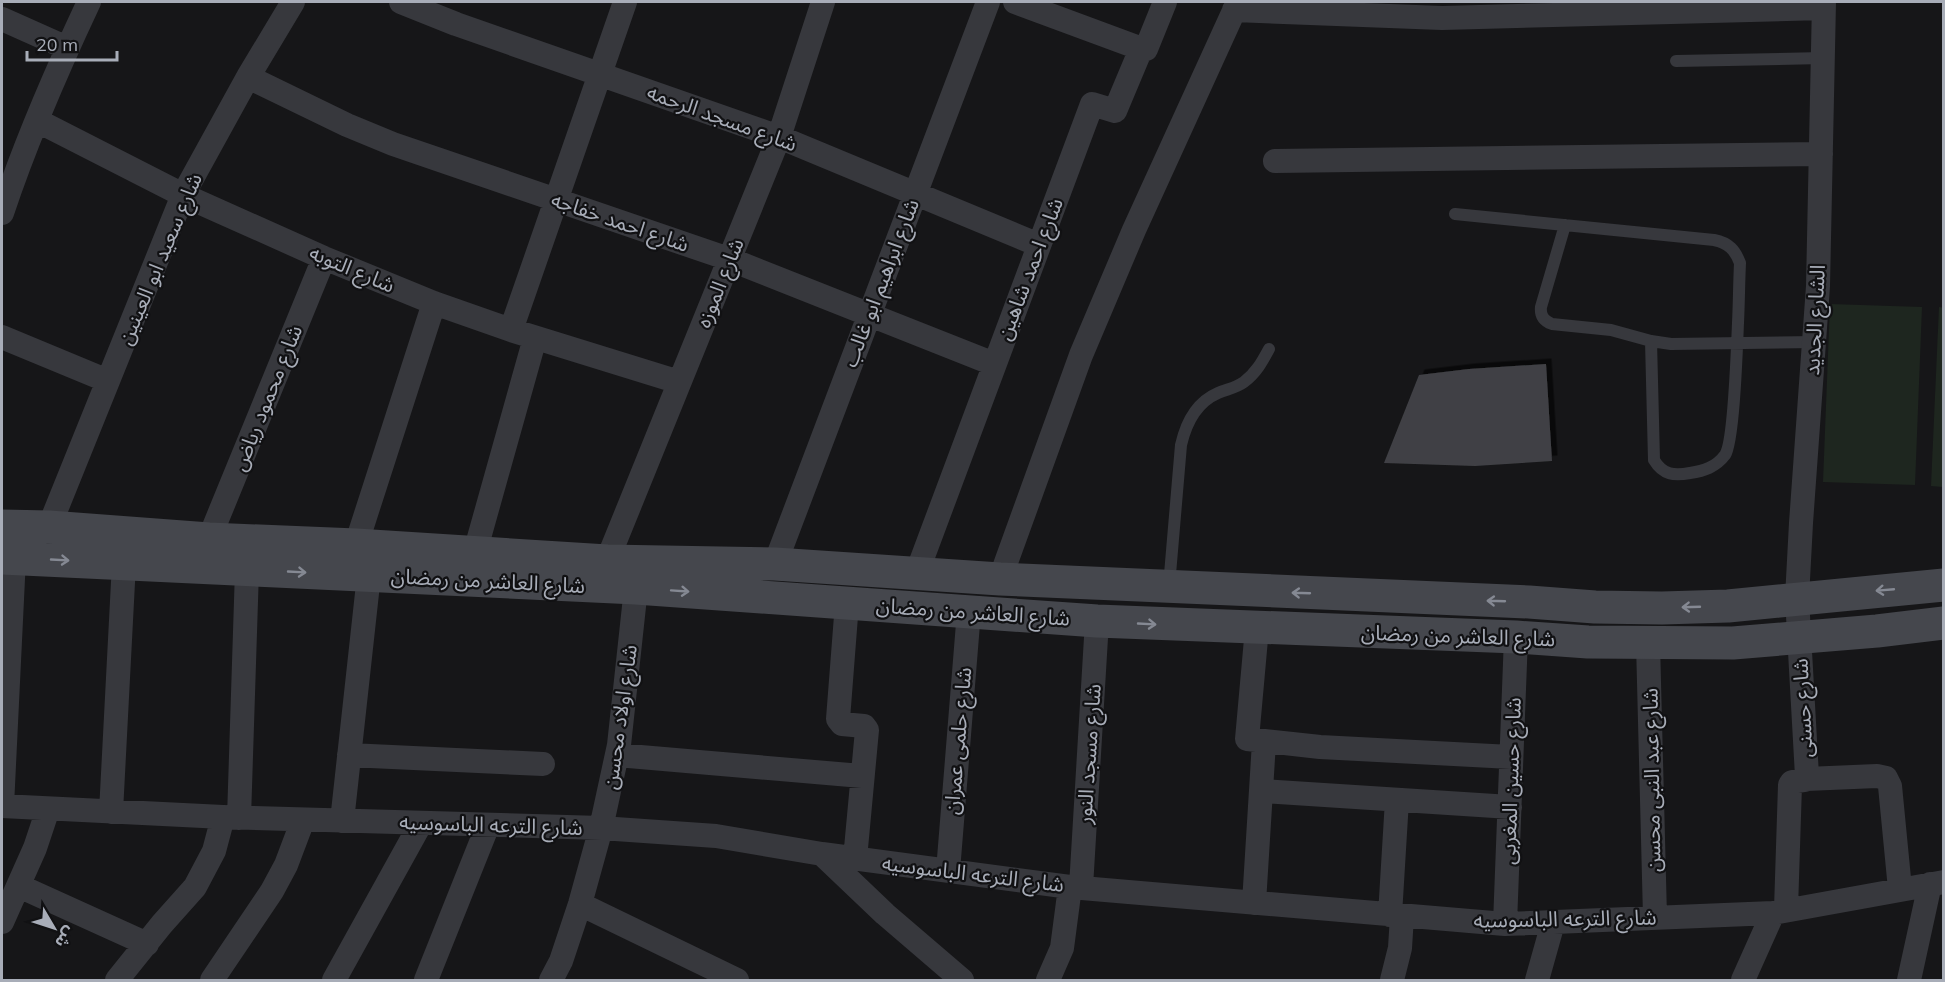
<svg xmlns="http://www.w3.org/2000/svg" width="1945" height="982" font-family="Mulish,'Noto Sans Arabic',sans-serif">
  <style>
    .green { fill: #1e261f }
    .building { fill: #404145; filter: url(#shadow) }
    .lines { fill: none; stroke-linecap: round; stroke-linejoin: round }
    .lane { stroke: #37383d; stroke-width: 12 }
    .street { stroke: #37383d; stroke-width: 24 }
    .secondary { stroke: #45474d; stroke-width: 33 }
    .oneway { stroke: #858993 }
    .labels { text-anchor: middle; stroke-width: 4.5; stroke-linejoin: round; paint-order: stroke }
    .street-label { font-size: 21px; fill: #a8adb8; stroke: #111113 }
  </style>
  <defs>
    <filter id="shadow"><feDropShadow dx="5.5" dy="-5.5" stdDeviation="0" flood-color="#0009"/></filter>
  </defs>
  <rect width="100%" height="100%" fill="#161618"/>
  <path class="green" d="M1830,304L1922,307L1915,485L1823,482Z
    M1939,307L1944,308L1943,487L1931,486Z"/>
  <path class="building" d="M1546,364L1552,461L1475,466L1384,463L1419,375L1469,369Z"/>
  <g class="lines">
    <path class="lane" d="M1676,61L1823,58
      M1455,214L1714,240C1729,243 1735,250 1740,263C1739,283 1739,303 1738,323C1737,345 1734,442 1725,455C1716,467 1704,471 1690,473C1674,476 1663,475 1654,460L1651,341
      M1565,225L1541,307C1540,316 1544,321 1552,324L1611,330L1651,341L1671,344L1815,342
      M1169,586L1181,445C1186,423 1197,402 1218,393C1227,389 1236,388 1244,382C1256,373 1262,362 1269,349"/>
    <path class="street" d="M401,2L456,24L779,137L1039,245
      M1015,2L1142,49
      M1234,10L1442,18L1823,8
      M2,19L67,48
      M248,77L347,125L393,144L729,259L994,364
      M38,121L183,195L324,258L434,303L511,330L679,382
      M1275,161L1821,154
      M2,213C26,141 57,70 89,2
      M511,330L625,2
      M2,337L108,381
      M49,527L183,195L248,77L293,2
      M209,539L324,258
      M356,545L434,303
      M475,552L535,338
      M607,561L779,137L823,2
      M775,564L988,2
      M916,575L1092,104L1115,111L1141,49H1146L1165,2
      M1000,579L1081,355L1134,230L1238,2
      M847,603L838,719L842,724L864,726L867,730L855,859
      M1257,628L1247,739L1320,747L1511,757
      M1648,643L1655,917
      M349,755L543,764
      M617,755L862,776
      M1806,779L1877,776L1886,778L1890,786L1900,889
      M1261,791L1510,807
      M2,806L223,817L601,828L716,836L822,854L1070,887L1505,924L1773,913L1944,882
      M2,806L14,558
      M111,812L124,563
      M239,818L247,570
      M342,821L369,575
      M822,854L885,914L962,980
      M948,871L969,611
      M19,886L147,944
      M1081,887L1097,621
      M1254,903L1264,742
      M580,904L737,980
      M1786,909L1790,785L1792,782L1805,780L1807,776L1797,598L1801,523L1818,286L1824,2
      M1390,915L1397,800
      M2,922L35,848L48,809
      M1505,924L1516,637
      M117,980L162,924L195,887L214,851L223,817
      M212,980L272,891L286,865L303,820
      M334,980L421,823
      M426,980L488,825
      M551,980L561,961L580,904L601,828L619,745L636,588
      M1048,980L1062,948L1070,887
      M1392,980L1400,948L1402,916
      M1537,980L1553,923
      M1743,980L1773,913
      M1909,980L1930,884"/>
    <path class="secondary" d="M2,526L49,527L209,539L356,545L607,561L775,564L1000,579L1529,602L1595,607L1662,608L1728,606L1944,585
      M2,558L636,588L1097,621L1516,637L1588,642L1733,643L1877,631L1944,623"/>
  </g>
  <defs><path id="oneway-shaft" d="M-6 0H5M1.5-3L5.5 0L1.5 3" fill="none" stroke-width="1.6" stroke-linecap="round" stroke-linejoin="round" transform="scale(1.5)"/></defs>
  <g class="oneway">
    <use href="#oneway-shaft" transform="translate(60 560) rotate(3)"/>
    <use href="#oneway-shaft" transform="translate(297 572) rotate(3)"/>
    <use href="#oneway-shaft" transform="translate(1885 590) rotate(175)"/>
    <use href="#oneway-shaft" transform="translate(680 591) rotate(4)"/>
    <use href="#oneway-shaft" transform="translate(1301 593) rotate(-178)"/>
    <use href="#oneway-shaft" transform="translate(1496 601) rotate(-178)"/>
    <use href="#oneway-shaft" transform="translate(1691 607) rotate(178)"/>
    <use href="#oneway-shaft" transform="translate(1147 624) rotate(3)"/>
  </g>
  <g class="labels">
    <g class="street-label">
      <text transform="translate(722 118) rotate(20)" y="7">شارع مسجد الرحمه</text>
      <text transform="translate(620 222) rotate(19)" y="7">شارع احمد خفاجه</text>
      <text transform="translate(160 259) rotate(-67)" y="7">شارع سعيد ابو العينين</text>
      <text transform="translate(352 269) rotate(23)" y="7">شارع التوبه</text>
      <text transform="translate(1030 269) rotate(-69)" y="7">شارع احمد شاهين</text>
      <text transform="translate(720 283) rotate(-68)" y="7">شارع الموزه</text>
      <text transform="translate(881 283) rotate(-69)" y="7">شارع ابراهيم ابو غالب</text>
      <text transform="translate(1815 320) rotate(-87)" y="7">الشارع الجديد</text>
      <text transform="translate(267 398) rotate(-68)" y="7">شارع محمود رياض</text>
      <text transform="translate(488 581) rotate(3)" y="7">شارع العاشر من رمضان</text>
      <text transform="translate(973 612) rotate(4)" y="7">شارع العاشر من رمضان</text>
      <text transform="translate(1458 636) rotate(2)" y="7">شارع العاشر من رمضان</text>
      <text transform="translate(1803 708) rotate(-93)" y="7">شارع حسنى</text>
      <text transform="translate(620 717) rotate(-82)" y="7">شارع اولاد محسن</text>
      <text transform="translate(958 741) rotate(-85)" y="7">شارع حلمى عمران</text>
      <text transform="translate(1089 754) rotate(-86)" y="7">شارع مسجد النور</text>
      <text transform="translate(1652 780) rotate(-91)" y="7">شارع عبد النبى محسن</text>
      <text transform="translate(1511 781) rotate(-88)" y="7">شارع حسين المغربى</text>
      <text transform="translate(491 825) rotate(2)" y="7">شارع الترعه الباسوسيه</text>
      <text transform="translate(973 874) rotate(7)" y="7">شارع الترعه الباسوسيه</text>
      <text transform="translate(1565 919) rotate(-1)" y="7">شارع الترعه الباسوسيه</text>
    </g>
  </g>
  <rect width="1945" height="982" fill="none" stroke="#a8adb8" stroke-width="6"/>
  <g transform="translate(54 928) rotate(129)" stroke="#111113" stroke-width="4.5" paint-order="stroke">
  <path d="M0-4.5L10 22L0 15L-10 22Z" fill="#a8adb8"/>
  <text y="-9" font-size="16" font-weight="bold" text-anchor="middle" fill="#a8adb8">ش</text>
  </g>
  <path d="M27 51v9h90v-9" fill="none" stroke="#a8adb8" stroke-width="3"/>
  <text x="36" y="51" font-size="18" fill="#a8adb8" stroke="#111113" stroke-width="4.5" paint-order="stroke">20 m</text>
</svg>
